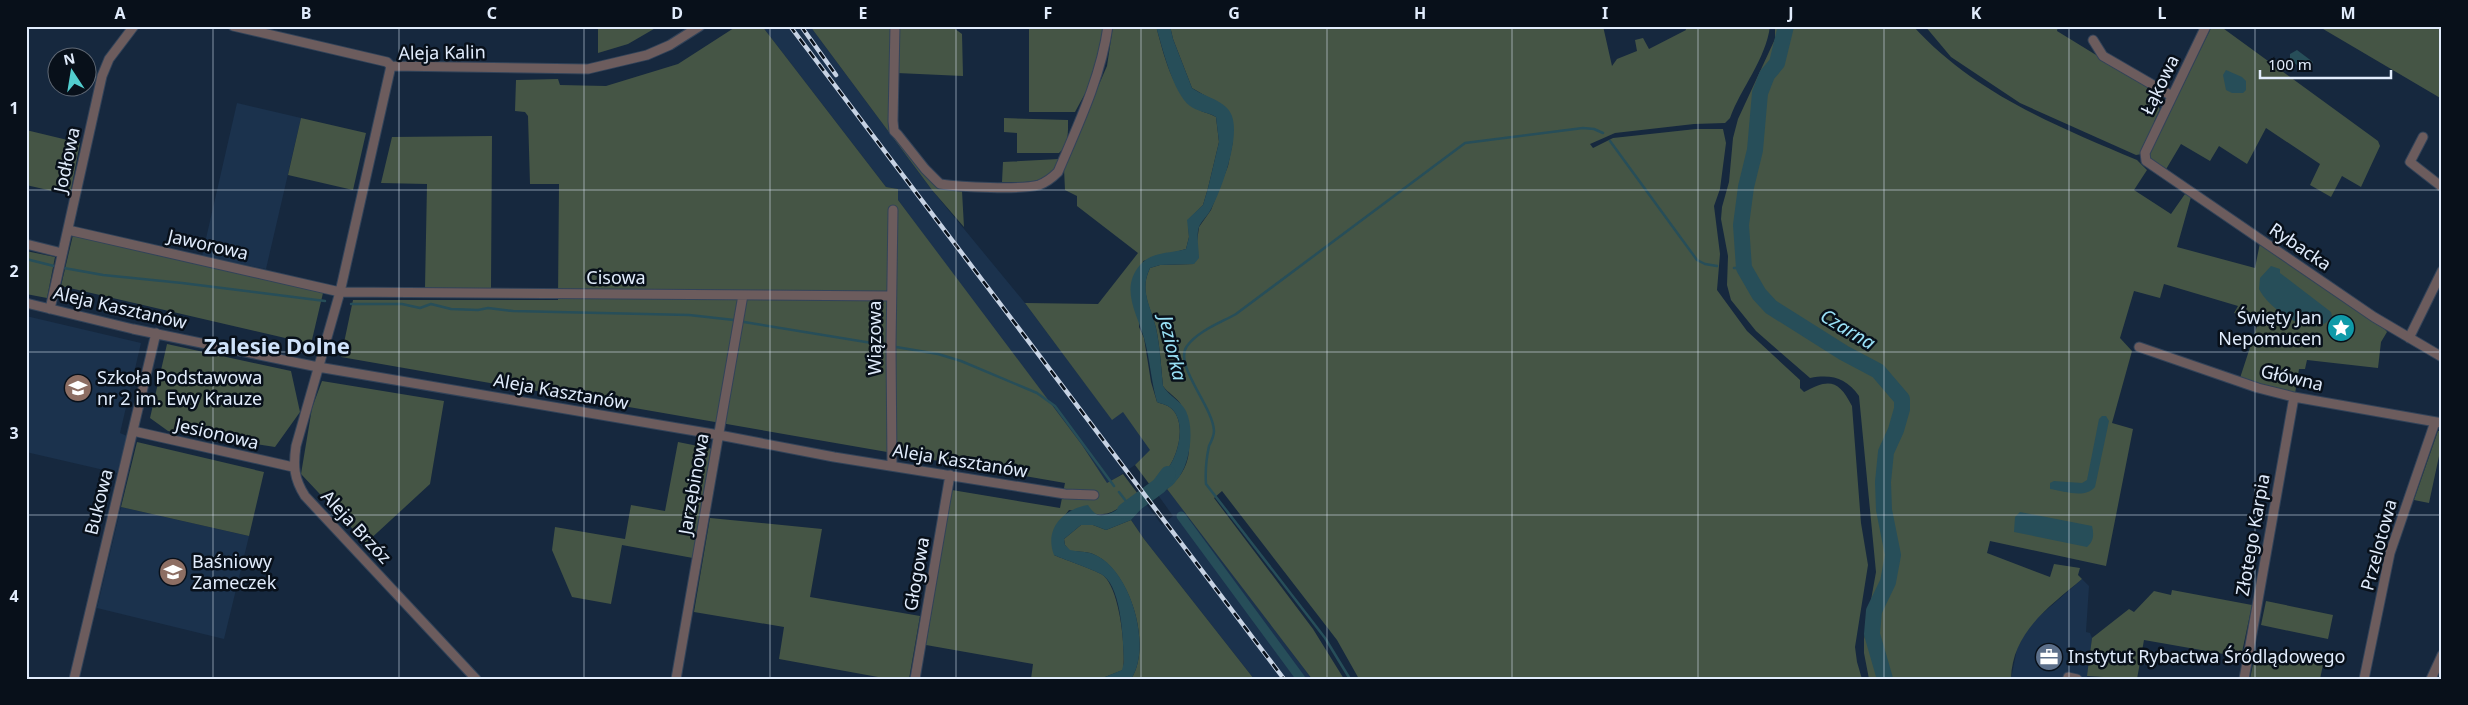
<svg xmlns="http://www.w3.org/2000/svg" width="2468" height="705" font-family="'Noto Sans',sans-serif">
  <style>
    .built { fill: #1b324d }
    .green { fill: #455545 }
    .water { fill: #274e59 }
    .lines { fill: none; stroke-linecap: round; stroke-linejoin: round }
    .stream { stroke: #274e59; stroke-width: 2.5 }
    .canal { stroke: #274e59; stroke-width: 9 }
    .river { stroke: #274e59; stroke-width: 16 }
    .minor-casing { stroke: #324359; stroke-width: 11 }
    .minor { stroke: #6c5c5d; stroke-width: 9 }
    .rail-casing { stroke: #c6d2e3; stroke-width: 4.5 }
    .rail { stroke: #08101a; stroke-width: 2.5; stroke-dasharray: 8; stroke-linecap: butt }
    .grid { fill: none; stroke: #e1ecfc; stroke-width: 1; stroke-opacity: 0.55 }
    .labels { text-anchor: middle; stroke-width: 5; stroke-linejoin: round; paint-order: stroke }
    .street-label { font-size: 18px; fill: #e1ecfc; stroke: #08101a }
    .poi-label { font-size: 18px; fill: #e1ecfc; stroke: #08101a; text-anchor: start }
    .water-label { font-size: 19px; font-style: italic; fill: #99e1f6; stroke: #08101a }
    .district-label { font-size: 22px; font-weight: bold; fill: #cfe2fa; stroke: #08101a }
    .neatline { fill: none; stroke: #e1ecfc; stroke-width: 2 }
    .grid-label { font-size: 16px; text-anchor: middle; font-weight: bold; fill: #e1ecfc }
  </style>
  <rect width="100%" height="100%" fill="#16283e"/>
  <path class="built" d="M762,26H810L932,190L1025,303L1112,419L1123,411L1151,450L1135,465L1107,484L898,200V189L886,187Z
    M237,103L301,118L266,269L202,256Z
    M26,316L141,343L120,433L127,436L117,473L26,452Z
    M1167,489L1184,510L1312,679H1254L1144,539L1131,520L1146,504L1162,525L1173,516L1158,495Z
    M121,507L249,536L224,639L97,608Z
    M2082,579L2089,586L2086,632L2090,633L2092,638L2087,679H2011L2017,649L2024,635L2035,620Z"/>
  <path class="green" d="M598,26H659L628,44L598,53Z
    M737,26H762L886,187L898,189V200L1082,445L1107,483L1123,474L1138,494C1106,519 1108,516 1069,510L1063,518L1054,555C1065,560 1099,571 1104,576C1120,591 1126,649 1123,670L1100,679H1031L1033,664L926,645L952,490L1060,508L1065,483L341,357L353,300H558L559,184H530L528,116L525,112L515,111L516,80L558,79L560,85L606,86L678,64Z
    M810,26H892L889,123L931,180L959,188L962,191L964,227L932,190Z
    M899,26H951L962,34L963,76L897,73Z
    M1029,26H1104L1094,77L1075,112H1029Z
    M1113,26H1156C1164,55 1172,93 1198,109C1203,113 1210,113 1216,117L1219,142L1208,188L1203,205L1188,220L1189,237L1186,249L1143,261L1139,327L1144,338L1151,382L1157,402C1162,404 1168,405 1172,409C1187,424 1178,458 1165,472C1161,477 1155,481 1150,485L1135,465L1150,450L1123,412L1112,420L1025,303L1098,304L1138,253L1077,206V196L1065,190L1064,169L1067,158L1107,66Z
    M1170,26H1603L1612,66L1617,59L1637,51L1635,40L1643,38L1649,49L1686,30L1685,26H1770C1766,59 1741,88 1730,118L1725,123L1694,124L1615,133L1590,144L1593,148L1613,138L1696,129H1723L1726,143L1720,189L1714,206L1720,254L1717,290L1747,331L1800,380V388L1804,392C1829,378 1839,380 1852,406L1861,523L1868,565L1855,647L1857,662L1862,679H1359L1337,640L1222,491L1214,498L1313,629L1344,679H1312L1167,489C1192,469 1193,446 1184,418C1183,413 1182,406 1180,403C1175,396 1168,393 1163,386C1161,367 1160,346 1156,328C1150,305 1139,291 1150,268L1160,265L1194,264L1199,227L1211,210L1228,166L1233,141L1211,99L1192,88L1173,39Z
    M1775,26H1913C1974,93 2056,126 2137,160L2147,170L2134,190L2171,214L2185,194L2191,197L2177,247L2255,268L2260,243L2383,327L2387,332L2381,342L2378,368L2307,360L2305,369H2299L2295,394L2240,378L2259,320L2234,313L2238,306L2164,284L2160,298L2134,291L2120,338L2132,351L2112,423L2133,429L2106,566L1990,541L1987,553L2050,577L2054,564L2080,568L2078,575L2082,579C2050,606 2012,632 2011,679H1869L1864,653V639L1876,572L1859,396C1846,378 1832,374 1810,378L1756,331L1731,300L1727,285L1728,256L1721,219L1722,207L1729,182L1733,138L1738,119L1775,39Z
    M1925,26H2058L2057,31L2163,96L2158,106L2160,109L2154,122L2156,123L2142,154L2136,155L2020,103L1951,57Z
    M2212,26H2220L2378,141L2380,146L2361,187L2342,176L2331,197L2310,185L2320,164L2266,128L2247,164L2219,146L2210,161L2181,144L2165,171L2147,159Z
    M2318,26H2442V99Z
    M301,118L366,133L353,190L288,175Z
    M1004,118L1068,120C1068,132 1069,145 1059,153H1017V133L1004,132Z
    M26,130L80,143L70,195L26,185Z
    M492,136L491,288H425L427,184L381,183L392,137Z
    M1059,159C1053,186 1024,182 1002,182L1003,162Z
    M73,235L323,293L311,344L61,286Z
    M26,251L55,257L47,298L26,294Z
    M167,344L291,371L300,412L275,447L168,431L150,418Z
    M322,381L444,401L430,484L366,543L301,474L312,408Z
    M2438,431H2442V442L2429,503L2414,500Z
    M137,442L264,472L249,536L121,507Z
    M678,442L713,449L693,558L622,545L611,604L572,597L552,550L555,527L625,539L631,505L665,511Z
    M710,518L822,529L810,597L920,616L909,679H889L779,659L784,627L694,612Z
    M1131,520L1144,539L1254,679H1131C1153,646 1130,569 1093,554C1086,551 1077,552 1070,551L1065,545L1064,539L1081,525H1093L1106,530Z
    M2172,590L2252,605L2241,657L2144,640L2137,679L2087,676L2092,638L2129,609L2134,612L2154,591L2171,595Z
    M2266,601L2333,615L2328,639L2261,625Z
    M2256,650L2323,665L2320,679H2250Z"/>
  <path class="water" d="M1156,26H1170L1173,39L1192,88C1203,96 1223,100 1230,112C1243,132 1221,192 1210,211C1207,216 1201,222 1199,227C1196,235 1199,249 1199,258L1194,264L1160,265L1150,268C1139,291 1151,306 1156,328C1160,346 1161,367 1163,386C1169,396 1181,401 1186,411C1195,430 1190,466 1176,481C1172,487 1164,491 1158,495L1150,485C1155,481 1161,477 1165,472C1178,458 1187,424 1172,409C1168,405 1162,404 1157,402C1151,381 1150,359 1144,338C1137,313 1118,286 1143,262C1153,252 1173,253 1186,249L1189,237L1187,220L1203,205L1208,188L1219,142L1216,117C1208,112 1198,112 1190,106C1173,93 1162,47 1156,26Z
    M2297,50L2313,62L2308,71L2304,70L2290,60V54Z
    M2226,70L2242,77L2246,81V90L2243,93H2232L2226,90L2223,75Z
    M2271,266L2280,269V273L2331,312L2332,316C2315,344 2268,308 2259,289L2260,278Z
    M2102,416H2106L2109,421L2095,487C2085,499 2064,491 2050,489V483L2054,481L2082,483L2087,480L2099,419Z
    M1138,494L1146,504L1131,520L1106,530L1093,525H1081L1064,539L1065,545L1070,550C1077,552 1086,551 1093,554C1130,567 1153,647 1131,679H1100L1122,670L1124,662C1123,640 1122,591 1104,576C1098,571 1065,560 1054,555C1044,529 1063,509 1088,505C1090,508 1093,512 1096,514C1107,521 1130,500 1138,494Z
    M2020,512L2092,526C2094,534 2094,541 2087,547L2014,532L2015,517Z"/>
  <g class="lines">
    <path class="stream" d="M1610,141L1697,260L1705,264L1717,266
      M26,259L54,266
      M64,268L103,275L182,283L325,301
      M1734,268H1744
      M351,304H402L420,308L431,304L451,309L478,310L488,308L513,311L689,315L734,320
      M744,322L884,345
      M896,347L938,354L961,361L1037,393L1055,406L1114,486
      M1119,492L1129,505
      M1350,679L1325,638L1206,484C1205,470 1206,460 1209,446C1211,442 1214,436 1214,431C1213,406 1173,365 1187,346C1198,331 1220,323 1236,314L1465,143L1583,128L1594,129L1603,133"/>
    <path class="canal" d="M1181,516L1301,679"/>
    <path class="river" d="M1786,26L1777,63L1767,75L1760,93L1755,150L1746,187L1741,225L1744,268L1759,294L1771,307L1844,353L1878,371L1902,399V409L1896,430L1886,452L1883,482L1884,510L1893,555L1888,582L1874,611L1872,634L1885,679
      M1125,511L1159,486L1168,474"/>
    <g class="minor-casing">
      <path id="minor" d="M233,26L387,62L391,66L588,69L647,55L670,45L700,26
        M895,26L893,121L894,131L898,135L925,169L940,184C961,187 1020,190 1039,185C1047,182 1052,178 1058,172C1078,125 1101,77 1108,26
        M2206,26L2145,153L2146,161L2374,317L2442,357
        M2093,40L2103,56L2172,96
        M391,66L340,292L296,446C293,466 294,479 305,496L476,679
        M2423,137L2410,162L2442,187
        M68,230L340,292L891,296
        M26,244L62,253
        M26,303L133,329L318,367L719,435L834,457L1065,494L1094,495
        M50,309L102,76L109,59L134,26
        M2409,338L2442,271
        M2139,347L2258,388L2294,397L2442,423
        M133,431L293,467
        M892,466L891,346L893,210
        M2068,677L2077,679
        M74,679L156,333
        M676,679L743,295
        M915,679L950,475
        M2244,679L2294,397
        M2364,679L2390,553L2435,422
        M2431,679L2442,655"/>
    </g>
    <use href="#minor" class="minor"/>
    <g class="rail-casing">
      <path id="rail" d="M790,26L1284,679
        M801,26L836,75"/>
    </g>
    <use href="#rail" class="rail"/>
  </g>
  <path class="grid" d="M213,26V679M399,26V679M584,26V679M770,26V679M956,26V679M1141,26V679M1327,26V679M1512,26V679M1698,26V679M1884,26V679M2069,26V679M2255,26V679M26,190H2442M26,352H2442M26,515H2442"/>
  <defs>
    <g id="sight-disc" transform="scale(1.4375)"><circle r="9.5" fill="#0f9aa8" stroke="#08101a"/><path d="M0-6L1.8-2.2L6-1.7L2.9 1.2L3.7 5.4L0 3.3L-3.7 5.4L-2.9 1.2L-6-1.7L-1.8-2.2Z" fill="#fff"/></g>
    <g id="school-disc" transform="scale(1.4375)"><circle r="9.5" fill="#8d6e63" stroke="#08101a"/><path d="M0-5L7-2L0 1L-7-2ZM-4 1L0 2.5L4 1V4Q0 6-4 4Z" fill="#fff"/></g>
    <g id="office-disc" transform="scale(1.4375)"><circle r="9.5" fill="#5c6f8a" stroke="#08101a"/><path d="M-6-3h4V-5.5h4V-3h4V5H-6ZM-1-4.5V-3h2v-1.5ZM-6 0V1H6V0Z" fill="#fff"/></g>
  </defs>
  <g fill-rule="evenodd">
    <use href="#sight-disc" x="2341" y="328"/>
    <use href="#school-disc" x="78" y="388"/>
    <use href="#school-disc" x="173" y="572"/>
    <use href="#office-disc" x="2049" y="657"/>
  </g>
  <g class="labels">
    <g class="street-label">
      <text transform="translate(442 53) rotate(-1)" y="6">Aleja Kalin</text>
      <text transform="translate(2160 85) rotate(-64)" y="6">Łąkowa</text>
      <text transform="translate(67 160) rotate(-78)" y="6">Jodłowa</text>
      <text transform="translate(208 245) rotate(13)" y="6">Jaworowa</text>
      <text transform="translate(2300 247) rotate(34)" y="6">Rybacka</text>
      <text x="616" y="284">Cisowa</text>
      <text transform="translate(120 308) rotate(13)" y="6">Aleja Kasztanów</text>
      <text transform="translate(875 338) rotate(-90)" y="6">Wiązowa</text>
      <text transform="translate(2292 378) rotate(13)" y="6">Główna</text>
      <text transform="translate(561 392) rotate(10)" y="6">Aleja Kasztanów</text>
      <text transform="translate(217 434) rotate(13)" y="6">Jesionowa</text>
      <text transform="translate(960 461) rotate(9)" y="6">Aleja Kasztanów</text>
      <text transform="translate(694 484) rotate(-80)" y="6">Jarzębinowa</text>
      <text transform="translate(99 502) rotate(-76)" y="6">Bukowa</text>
      <text transform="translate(356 527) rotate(47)" y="6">Aleja Brzóz</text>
      <text transform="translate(2253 535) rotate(-80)" y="6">Złotego Karpia</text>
      <text transform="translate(2379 545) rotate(-75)" y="6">Przelotowa</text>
      <text transform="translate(917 574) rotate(-80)" y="6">Głogowa</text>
    </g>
    <g class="poi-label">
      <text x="2322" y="324" text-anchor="end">Święty Jan<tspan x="2322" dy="21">Nepomucen</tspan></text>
      <text x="97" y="384">Szkoła Podstawowa<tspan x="97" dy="21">nr 2 im. Ewy Krauze</tspan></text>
      <text x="192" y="568">Baśniowy<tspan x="192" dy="21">Zameczek</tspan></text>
      <text x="2068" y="663">Instytut Rybactwa Śródlądowego</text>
    </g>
    <g class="water-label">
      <text transform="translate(1848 329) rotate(31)" y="7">Czarna</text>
      <text transform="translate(1173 348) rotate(77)" y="7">Jeziorka</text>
    </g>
    <g class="district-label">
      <text x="277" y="354">Zalesie Dolne</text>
    </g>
  </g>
  <rect width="2468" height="705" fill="none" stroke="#08101a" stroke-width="55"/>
  <g transform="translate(72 72) rotate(348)"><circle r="24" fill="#08101a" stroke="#5f6874"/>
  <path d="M0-4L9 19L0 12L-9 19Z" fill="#52cdce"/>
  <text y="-8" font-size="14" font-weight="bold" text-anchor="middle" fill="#e1ecfc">N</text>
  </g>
  <path d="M2260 70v8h131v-8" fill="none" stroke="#e1ecfc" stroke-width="2.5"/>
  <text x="2268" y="70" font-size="15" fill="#e1ecfc" stroke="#08101a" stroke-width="4" paint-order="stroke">100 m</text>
  <rect x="28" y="28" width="2412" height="650" class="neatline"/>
  <g class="grid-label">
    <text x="120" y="19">A</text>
    <text x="306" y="19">B</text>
    <text x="492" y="19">C</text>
    <text x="677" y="19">D</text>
    <text x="863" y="19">E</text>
    <text x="1048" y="19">F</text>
    <text x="1234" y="19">G</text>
    <text x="1420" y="19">H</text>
    <text x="1605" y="19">I</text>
    <text x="1791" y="19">J</text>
    <text x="1976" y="19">K</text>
    <text x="2162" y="19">L</text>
    <text x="2348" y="19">M</text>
    <text x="14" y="114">1</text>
    <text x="14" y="277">2</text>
    <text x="14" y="439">3</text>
    <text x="14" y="602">4</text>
  </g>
</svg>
